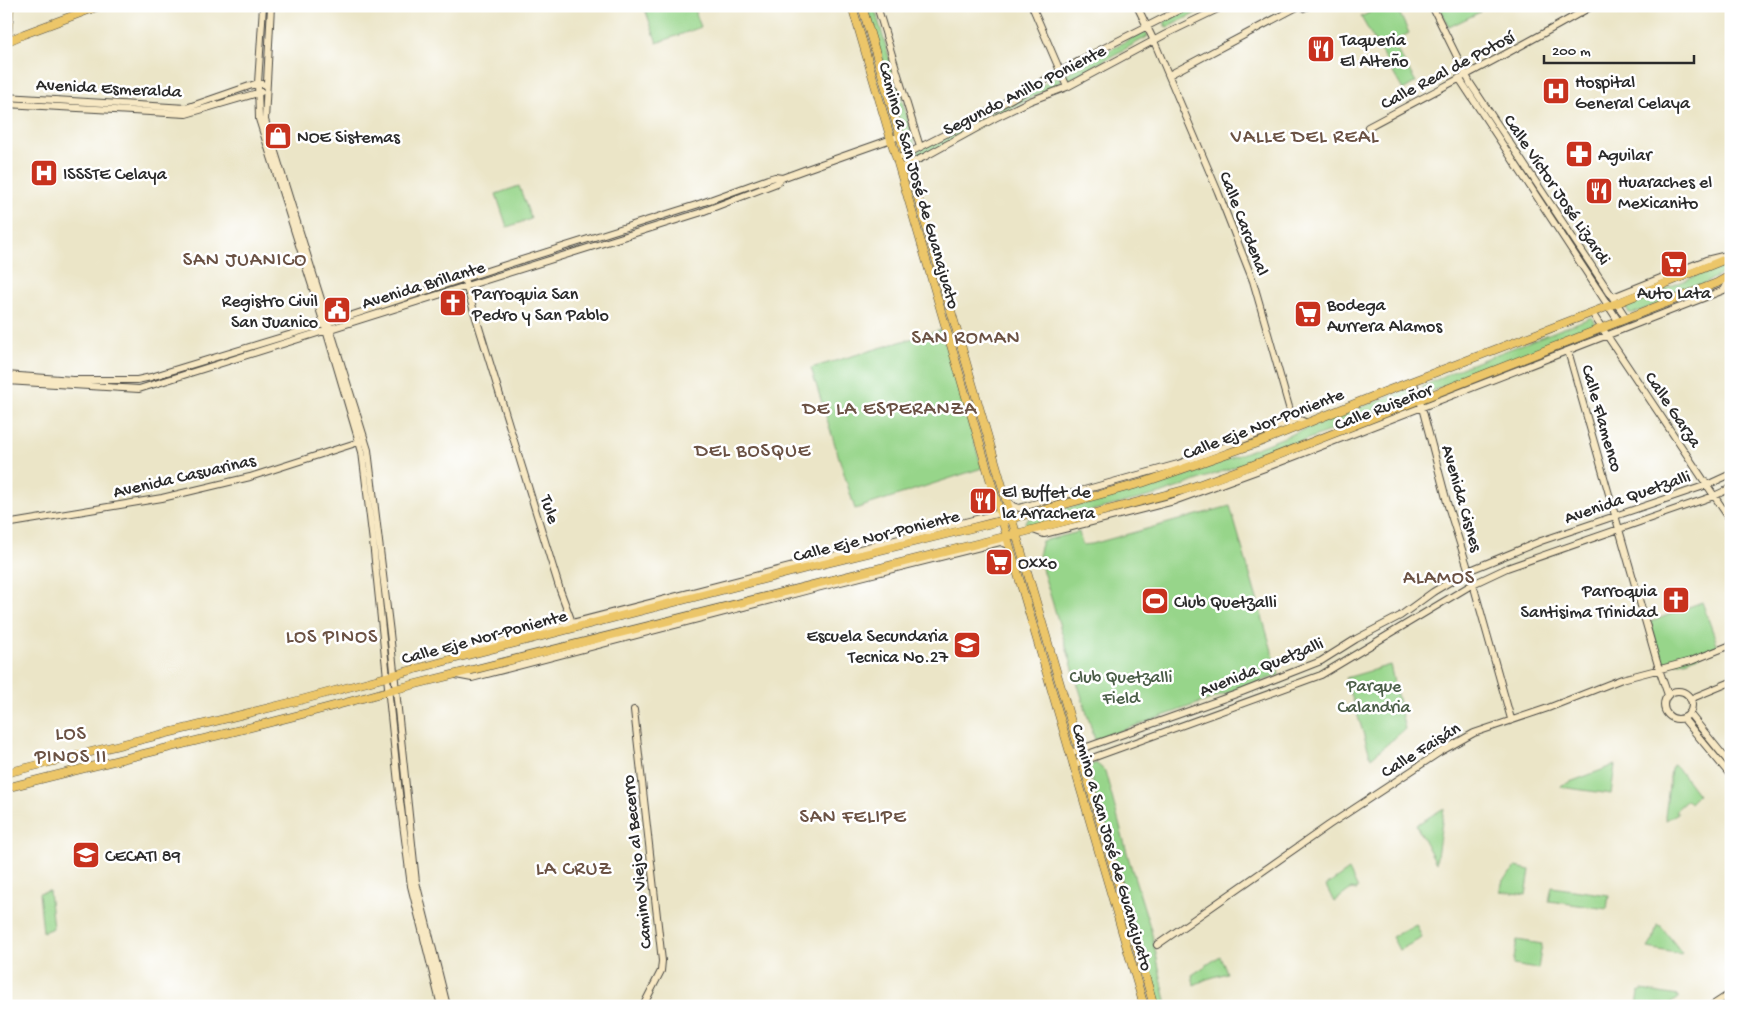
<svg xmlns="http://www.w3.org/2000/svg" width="1737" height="1012" font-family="'Gochi Hand',sans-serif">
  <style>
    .green { fill: #97d58a; stroke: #61805a }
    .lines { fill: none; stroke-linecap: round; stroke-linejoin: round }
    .secondary-casing { stroke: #484742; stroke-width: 8 }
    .primary-casing { stroke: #484742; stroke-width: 9 }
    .secondary { stroke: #f7e8c3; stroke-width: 6 }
    .primary { stroke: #ecc669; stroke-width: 8 }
    .labels { text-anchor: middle; stroke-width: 5; stroke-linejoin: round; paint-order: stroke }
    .poi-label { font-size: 18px; fill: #2b2b2b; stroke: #fff; text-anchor: start }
    .street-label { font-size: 18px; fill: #2b2b2b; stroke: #fff }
    .park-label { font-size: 18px; fill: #4b5e48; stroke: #fff }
    .quarter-label { font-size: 20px; letter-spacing: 1px; fill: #6b5244; stroke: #fff }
  </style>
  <rect width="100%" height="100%" fill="#fff"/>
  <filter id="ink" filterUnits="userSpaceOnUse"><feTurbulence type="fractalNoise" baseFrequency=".02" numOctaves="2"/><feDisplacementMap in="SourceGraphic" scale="10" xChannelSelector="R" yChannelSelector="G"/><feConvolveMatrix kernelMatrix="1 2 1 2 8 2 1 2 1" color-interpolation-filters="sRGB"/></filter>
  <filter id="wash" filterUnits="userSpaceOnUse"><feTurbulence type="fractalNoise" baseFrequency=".0096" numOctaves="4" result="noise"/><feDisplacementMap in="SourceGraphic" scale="20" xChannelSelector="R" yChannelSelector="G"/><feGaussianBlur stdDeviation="1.12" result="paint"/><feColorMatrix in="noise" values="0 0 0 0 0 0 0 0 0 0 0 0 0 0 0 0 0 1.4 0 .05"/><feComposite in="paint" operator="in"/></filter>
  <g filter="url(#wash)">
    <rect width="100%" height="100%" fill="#ebe5c7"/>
    <path class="green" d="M644,6H693L701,27L657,43Z
      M867,6H874L915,144L914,147L911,149L907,147L905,142Z
      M1195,6H1210L1168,27L1165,26V21Z
      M1382,6H1396L1409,33L1392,42L1416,82L1403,90L1361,17Z
      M1439,6H1477L1480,12L1449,27Z
      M1145,31L1148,35L1147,37L1070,79L1065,77L1067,73Z
      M1059,76L1061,81L1058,83L921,158L911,161L909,155Z
      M519,186L531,219L507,227L496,194Z
      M1731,261V268C1701,288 1667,301 1634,313H1629L1626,307L1628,304Z
      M1592,317L1598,327L1427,393H1425L1422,387L1456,370Z
      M941,330L982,468L855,509L811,368Z
      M1407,389L1410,395L1409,397L1378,409L1371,415L1248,462L1160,494L1029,526L1026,525L1025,521L1028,519L1190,474Z
      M1230,506L1279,675L1095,740L1040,562L1039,551L1042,541L1079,532L1082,545L1092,544Z
      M1702,602L1718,646L1689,660L1663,666L1650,622Z
      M1390,665L1405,729L1371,758L1346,678Z
      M1096,763L1105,771L1129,860L1151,930L1167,1006H1157L1095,791L1088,766Z
      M1615,765L1611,794L1561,787L1562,785Z
      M1673,765L1677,767L1698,795L1690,803L1687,800L1676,810L1678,813L1666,820L1665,817L1671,769Z
      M1444,808L1436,863L1416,825Z
      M1516,867L1530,870L1526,895L1500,891L1503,880Z
      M1349,870L1358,889L1356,890L1351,889L1334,902L1326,886Z
      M1552,887L1609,895L1607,909L1549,901Z
      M49,891L53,928L43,932L39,893Z
      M1416,924L1422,938L1399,950L1392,937Z
      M1657,925L1661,926L1682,953L1681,954L1648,948L1653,940Z
      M1517,940L1542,944L1538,969L1513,965Z
      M1220,956L1227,973L1207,979L1194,985L1192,975Z
      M1642,990L1678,996V998L1667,1006L1662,1004L1637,1006L1639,992Z"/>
  </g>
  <g filter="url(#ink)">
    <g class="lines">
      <g class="secondary-casing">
        <path id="secondary" d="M263,6L258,83L259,119L326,330L362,452L373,542L399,793L411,886L441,1006
          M271,6L265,120L368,450L390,633L416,882L447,1006
          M877,6L920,147
          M1032,6L1067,87
          M1137,6L1154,41L1218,192L1253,281L1293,421
          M1432,6L1470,83L1627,319
          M1304,8L1308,6
          M1169,75L1299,6
          M1459,78L1619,322
          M6,97L186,108L258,83L262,84
          M6,104L186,114L261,92
          M1368,127C1442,87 1518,49 1592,6
          M897,159L979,117L1090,55L1187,6
          M904,166L926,156L995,118L1030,101L1067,87L1166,34L1224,6
          M465,282L560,590L573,625
          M1613,297L1706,260L1731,254
          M1592,313L1731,521
          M1568,351L1659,669L1668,695
          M6,375L73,380H137L151,377L328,323L493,269L696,205L768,179L775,177L782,178
          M6,381L139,389L699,213L777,183L782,178L804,170L900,136
          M1413,381L1420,400L1448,506L1473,584L1511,719
          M1006,500L1013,506L1019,508L1178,464L1293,421L1298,419L1307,423
          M6,524L162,498L250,477L362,441
          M1033,530L1044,534L1174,501L1265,468L1724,290L1731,276
          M456,657L467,650L1000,513
          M456,675L472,678L809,590L1000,542L1009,545
          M1664 705a14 14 0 1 1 28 0a14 14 0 1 1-28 0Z
          M1690,699L1731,682
          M634,710L662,961L661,971L643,1006
          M1689,713L1731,765
          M1683,718L1731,776
          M1070,753L1242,692L1321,661L1356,639L1400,616L1433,592L1468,571L1541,541L1707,485L1731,474
          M1073,765L1321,675L1473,584L1507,568L1714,496L1731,488
          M1157,945L1329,825L1440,752L1474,733L1548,708L1622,679L1691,661L1731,645
          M1711,1006L1731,993"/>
      </g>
      <g class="primary-casing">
        <path id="primary" d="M852,6L1144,1006
          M862,6L1154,1006
          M6,42L24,34L99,6
          M6,53L10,6
          M6,773L297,701L468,655L811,567L1021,516L1142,483L1260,442L1384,392L1617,303L1731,257
          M6,788C133,755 262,727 388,691L1016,534L1184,490L1253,465L1717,283L1731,275"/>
      </g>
      <use href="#secondary" class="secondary"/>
      <use href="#primary" class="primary"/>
    </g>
  </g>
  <defs>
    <g id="restaurant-square" transform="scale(1.4375)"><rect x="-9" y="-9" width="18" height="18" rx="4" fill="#c8321e" stroke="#fff"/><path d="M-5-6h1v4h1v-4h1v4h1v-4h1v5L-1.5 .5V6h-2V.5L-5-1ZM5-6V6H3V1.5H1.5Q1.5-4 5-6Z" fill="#fff"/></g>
    <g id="hospital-square" transform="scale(1.4375)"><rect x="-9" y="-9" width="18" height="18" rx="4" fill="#c8321e" stroke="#fff"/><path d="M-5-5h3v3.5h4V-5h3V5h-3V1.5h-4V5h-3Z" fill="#fff"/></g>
    <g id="shop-square" transform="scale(1.4375)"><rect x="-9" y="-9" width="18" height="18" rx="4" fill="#c8321e" stroke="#fff"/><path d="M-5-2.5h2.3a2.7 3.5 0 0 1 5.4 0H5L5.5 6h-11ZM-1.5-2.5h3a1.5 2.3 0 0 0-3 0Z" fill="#fff"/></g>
    <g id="pharmacy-square" transform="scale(1.4375)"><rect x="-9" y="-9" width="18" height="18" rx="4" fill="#c8321e" stroke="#fff"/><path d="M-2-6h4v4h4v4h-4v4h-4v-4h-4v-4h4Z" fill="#fff"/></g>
    <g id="supermarket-square" transform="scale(1.4375)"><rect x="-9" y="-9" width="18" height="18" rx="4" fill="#c8321e" stroke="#fff"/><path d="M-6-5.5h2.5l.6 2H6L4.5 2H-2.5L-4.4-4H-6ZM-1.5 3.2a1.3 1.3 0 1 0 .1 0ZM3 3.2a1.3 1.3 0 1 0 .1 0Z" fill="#fff"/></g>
    <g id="church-square" transform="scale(1.4375)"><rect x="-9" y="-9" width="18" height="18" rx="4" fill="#c8321e" stroke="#fff"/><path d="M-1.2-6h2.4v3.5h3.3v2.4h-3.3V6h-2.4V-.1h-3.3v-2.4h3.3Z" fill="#fff"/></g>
    <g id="civic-square" transform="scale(1.4375)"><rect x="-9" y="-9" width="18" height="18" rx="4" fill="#c8321e" stroke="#fff"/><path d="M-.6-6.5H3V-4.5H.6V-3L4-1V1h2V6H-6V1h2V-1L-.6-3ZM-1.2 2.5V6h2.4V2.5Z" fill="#fff"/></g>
    <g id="stadium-square" transform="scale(1.4375)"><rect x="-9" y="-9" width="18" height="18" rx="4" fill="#c8321e" stroke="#fff"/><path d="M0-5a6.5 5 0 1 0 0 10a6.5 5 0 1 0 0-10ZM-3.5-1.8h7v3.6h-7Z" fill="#fff"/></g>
    <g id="school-square" transform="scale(1.4375)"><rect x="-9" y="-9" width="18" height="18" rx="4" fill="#c8321e" stroke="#fff"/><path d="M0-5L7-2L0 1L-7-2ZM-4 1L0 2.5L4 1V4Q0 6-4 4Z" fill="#fff"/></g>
  </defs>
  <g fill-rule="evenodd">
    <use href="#restaurant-square" x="1321" y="49"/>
    <use href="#hospital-square" x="1556" y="91"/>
    <use href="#shop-square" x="278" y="136"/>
    <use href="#pharmacy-square" x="1579" y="154"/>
    <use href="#hospital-square" x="44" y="173"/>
    <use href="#restaurant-square" x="1599" y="191"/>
    <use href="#supermarket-square" x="1674" y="264"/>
    <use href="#church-square" x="453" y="303"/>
    <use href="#civic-square" x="337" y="310"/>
    <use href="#supermarket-square" x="1308" y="314"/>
    <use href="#restaurant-square" x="983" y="501"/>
    <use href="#supermarket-square" x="999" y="562"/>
    <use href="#church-square" x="1676" y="600"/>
    <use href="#stadium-square" x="1155" y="601"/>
    <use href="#school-square" x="967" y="645"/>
    <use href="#school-square" x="86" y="855"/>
  </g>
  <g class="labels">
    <g class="poi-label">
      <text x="1340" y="45">Taqueria<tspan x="1340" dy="21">El Alteño</tspan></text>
      <text x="1575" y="87">Hospital<tspan x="1575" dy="21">General Celaya</tspan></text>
      <text x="297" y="142">NOE Sistemas</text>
      <text x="1598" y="160">Aguilar</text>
      <text x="63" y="179">ISSSTE Celaya</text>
      <text x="1618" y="187">Huaraches el<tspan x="1618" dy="21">Mexicanito</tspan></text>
      <text x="1674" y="298" text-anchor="middle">Auto Lata</text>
      <text x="472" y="299">Parroquia San<tspan x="472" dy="21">Pedro y San Pablo</tspan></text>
      <text x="318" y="306" text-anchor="end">Registro Civil<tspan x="318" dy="21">San Juanico</tspan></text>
      <text x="1327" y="310">Bodega<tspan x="1327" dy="21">Aurrera Alamos</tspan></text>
      <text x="1002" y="497">El Buffet de<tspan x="1002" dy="21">la Arrachera</tspan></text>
      <text x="1018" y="568">Oxxo</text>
      <text x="1657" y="596" text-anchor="end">Parroquia<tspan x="1657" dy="21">Santisima Trinidad</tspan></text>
      <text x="1174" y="607">Club Quetzalli</text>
      <text x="948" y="641" text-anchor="end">Escuela Secundaria<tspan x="948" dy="21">Tecnica No.27</tspan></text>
      <text x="105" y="861">CECATI 89</text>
    </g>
    <g class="street-label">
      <text transform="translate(1447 69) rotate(-28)" y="6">Calle Real de Potosí</text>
      <text transform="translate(109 87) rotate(3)" y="6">Avenida Esmeralda</text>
      <text transform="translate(1024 89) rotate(-27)" y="6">Segundo Anillo Poniente</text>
      <text transform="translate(920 185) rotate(74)" y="6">Camino a San José de Guanajuato</text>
      <text transform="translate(1558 189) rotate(56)" y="6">Calle Víctor José Lizardi</text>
      <text transform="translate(1245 223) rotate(69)" y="6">Calle Cardenal</text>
      <text transform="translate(423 284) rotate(-17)" y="6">Avenida Brillante</text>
      <text transform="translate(1383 406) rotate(-21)" y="6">Calle Ruiseñor</text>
      <text transform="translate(1674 409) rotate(56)" y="6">Calle Garza</text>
      <text transform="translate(1603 418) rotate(74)" y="6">Calle Flamenco</text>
      <text transform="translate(1263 423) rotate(-21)" y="6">Calle Eje Nor-Poniente</text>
      <text transform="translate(184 475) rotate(-13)" y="6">Avenida Casuarinas</text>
      <text transform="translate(1627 496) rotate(-19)" y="6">Avenida Quetzalli</text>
      <text transform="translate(1463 498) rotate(74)" y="6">Avenida Cisnes</text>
      <text transform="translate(551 509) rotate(73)" y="6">Tule</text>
      <text transform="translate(876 535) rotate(-14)" y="6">Calle Eje Nor-Poniente</text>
      <text transform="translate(484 636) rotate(-15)" y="6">Calle Eje Nor-Poniente</text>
      <text transform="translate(1261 666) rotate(-22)" y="6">Avenida Quetzalli</text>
      <text transform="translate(1420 749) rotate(-32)" y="6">Calle Faisán</text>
      <text transform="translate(1113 847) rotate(74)" y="6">Camino a San José de Guanajuato</text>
      <text transform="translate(636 862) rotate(-96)" y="6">Camino Viejo al Becerro</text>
    </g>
    <g class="park-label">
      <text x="1121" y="682">Club Quetzalli<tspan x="1121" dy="21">Field</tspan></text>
      <text x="1374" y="691">Parque<tspan x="1374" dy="21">Calandria</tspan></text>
    </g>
    <g class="quarter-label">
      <text x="1305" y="142">VALLE DEL REAL</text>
      <text x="245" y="265">SAN JUANICO</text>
      <text x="966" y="343">SAN ROMAN</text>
      <text x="890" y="414">DE LA ESPERANZA</text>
      <text x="753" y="456">DEL BOSQUE</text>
      <text x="1439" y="583">ALAMOS</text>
      <text x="332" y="642">LOS PINOS</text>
      <text x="71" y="739">LOS<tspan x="71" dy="23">PINOS II</tspan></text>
      <text x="853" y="822">SAN FELIPE</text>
      <text x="574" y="874">LA CRUZ</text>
    </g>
  </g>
  <rect width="1737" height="1012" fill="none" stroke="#fff" stroke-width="25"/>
  <path d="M1544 55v8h150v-8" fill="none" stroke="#2b2b2b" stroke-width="2.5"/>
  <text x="1552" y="55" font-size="15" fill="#2b2b2b" stroke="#ffffff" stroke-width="4" paint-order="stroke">200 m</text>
</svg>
